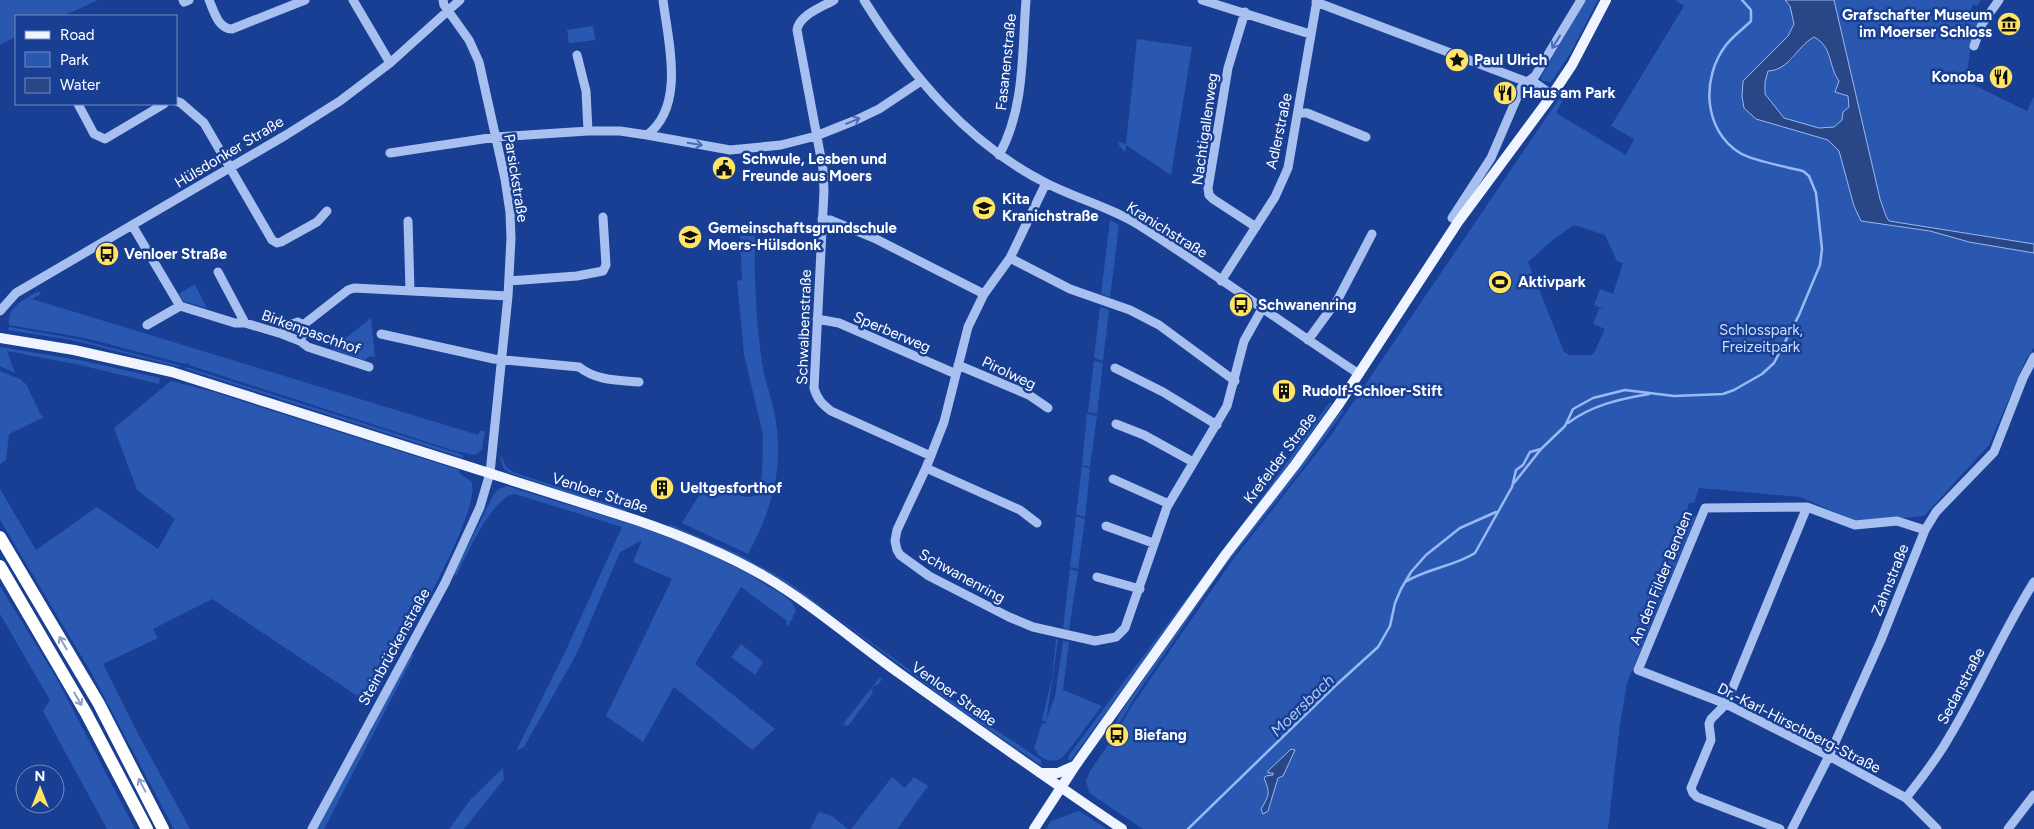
<svg xmlns="http://www.w3.org/2000/svg" width="2034" height="829" font-family="Figtree,sans-serif">
  <style>
    .green { fill: #2a58b1; fill-rule: evenodd }
    .water { fill: #294786; stroke: #9ab9f3; fill-rule: evenodd }
    .lines { fill: none; stroke-linecap: round; stroke-linejoin: round }
    .stream { stroke: #9ab9f3; stroke-width: 2.5 }
    .minor { stroke: #a7c0f0; stroke-width: 9 }
    .major { stroke: #f0f4ff; stroke-width: 10 }
    .highway { stroke: #fff; stroke-width: 12 }
    .oneway { stroke: #4a6cb4 }
    .oneway2 { stroke: #8c9fc9 }
    .labels { text-anchor: middle; stroke-width: 5; stroke-linejoin: round; paint-order: stroke }
    .poi-label { font-size: 15px; font-weight: bold; fill: #fff; stroke: #183f93; text-anchor: start }
    .street-label { font-size: 15px; fill: #fff; stroke: #183f93 }
    .park-label { font-size: 15px; fill: #ceddfb; stroke: #183f93 }
    .water-label { font-size: 16px; font-style: italic; fill: #b3caf7; stroke: #183f93 }
  </style>
  <rect width="100%" height="100%" fill="#183f93"/>
  <path class="green" d="M0,0H98L63,16H16V37L0,45Z
    M1586,0H1598L1571,52L1551,82L1542,81L1541,77Z
    M1675,0H1785C1790,6 1796,17 1793,25C1789,41 1755,67 1743,81L1756,119L1828,140L1839,151L1861,221L1930,231L2034,253V348L2026,359L1989,445L1925,515L1922,516L1860,523L1800,497L1699,488L1694,503H1689L1686,515L1696,516L1627,683L1620,724L1608,829H1143L1095,797L1089,792L1086,781L1090,771L1119,729L1129,710L1231,562L1331,435L1561,96L1564,98L1556,113L1626,155L1634,139L1611,126L1684,6ZM1574,225L1605,235L1617,261L1623,263L1613,294L1600,289L1594,305L1603,309H1599L1593,324L1605,329L1594,353L1591,355H1570L1564,352L1528,262L1550,242Z
    M1834,0H1981L1977,6L1973,4L1969,14L1979,18L1972,37L1966,81L2027,111L2034,96V244L1890,221L1886,216L1880,199Z
    M593,26L595,40L569,43L567,30Z
    M1814,37L1822,41L1829,52L1835,75L1848,96L1849,107L1842,120L1834,127L1819,128L1784,118L1765,94V82L1768,71L1791,61L1803,44Z
    M1137,39L1192,47L1171,175L1126,145L1125,152L1119,145V142L1126,144Z
    M1110,220C1118,224 1127,229 1135,234L1119,225L1110,297L1101,294Z
    M740,236H755C754,280 756,325 763,368C765,383 772,397 774,412C785,464 773,508 748,554L682,523L706,484L745,497L756,496L762,475L763,435L744,354L737,281L742,280Z
    M195,284V285L207,308L183,301L179,294Z
    M39,291L41,294L32,299L478,435L480,431H485L482,450L475,455L455,451L189,365V362L185,364L85,338L9,325C6,307 27,298 39,291Z
    M1100,307L1109,310L1103,361L1094,358Z
    M371,318L375,358L371,356L364,360L332,349Z
    M9,327L77,339L182,366L179,367L72,340L8,330Z
    M0,347L79,360L160,378L159,384L80,365L7,351L15,373L0,366Z
    M1094,361L1103,363L1097,414L1088,412Z
    M186,367L463,455V458L186,369Z
    M0,371L20,379L26,384L41,415L44,417L9,434L6,460L0,464Z
    M171,381L207,390L459,470L460,474L471,481C486,507 389,669 371,701L369,700L368,703L212,599L153,629L158,638L103,664L137,732L190,829H174L92,674L0,520V489L36,550L97,507L158,549L175,519L137,490L114,428Z
    M1329,403H1332L1282,474L1070,761L1068,759L1069,755L1252,511Z
    M1342,410L1344,411L1301,470L1222,570L1133,700L1113,734L1118,717L1125,706L1229,557Z
    M1087,414L1097,416L1090,467L1082,465Z
    M500,457H502L506,467L513,472L627,510L625,512L510,473L504,469Z
    M1082,466L1090,469L1085,517L1076,514Z
    M507,486L643,528L699,549L747,573L783,595L792,602L796,611L788,626L786,624L787,621L741,587L695,664L775,729L752,750L674,687L643,742L606,716L672,579L633,562L642,540L620,552L577,653L524,747L516,751L566,650L622,527L515,494C492,496 466,557 456,576L454,573L494,494L499,489Z
    M1076,516L1085,519L1078,569L1070,567Z
    M669,524L738,554L785,580L957,704L1041,760L1042,766L960,710L833,615L787,584L735,556L669,527Z
    M1070,569L1078,571L1069,630L1063,628Z
    M0,586L57,679L135,829H107L43,711L50,700L0,614Z
    M1056,639L1058,641L1046,721L1055,697L1063,641L1069,642L1063,690L1102,706L1064,756C1055,764 1047,761 1038,755L1037,751L1034,749L1042,723L1046,724L1047,722L1042,720L1052,678Z
    M741,644L763,662L755,675L731,657Z
    M409,655H414L324,829H316L366,735L370,734L372,730L371,726Z
    M880,677L882,679L878,685L874,686L871,689L873,693L848,726L843,724Z
    M503,768L504,779L464,829H449L471,799Z
    M892,777L905,788L914,777L928,786L897,829H851Z
    M1079,811L1107,829H1046L1051,821Z
    M819,812L832,816L848,829H810Z"/>
  <path class="water" d="M1785,0H1834L1880,199L1886,216L1889,221L2034,244V253L1969,242L1930,231L1861,221L1854,206L1839,151L1828,140L1756,119L1744,108L1742,96L1743,81L1788,36L1794,24L1790,6ZM1814,37C1833,47 1828,66 1839,81L1835,92L1848,96L1849,107L1843,112L1842,120L1834,127L1819,128L1784,118L1765,94V82L1768,71C1790,70 1796,47 1814,37Z
    M1291,749L1295,750L1283,776L1278,778L1268,811L1263,814L1261,809C1270,794 1270,793 1264,778L1266,776L1273,775V773H1268V771Z"/>
  <g class="lines">
    <path class="stream" d="M1568,423C1592,405 1620,399 1649,394
      M1514,483L1541,449
      M1407,581C1429,568 1455,566 1475,553L1512,487L1516,470L1523,465L1530,452L1541,449L1565,426L1573,409L1593,398L1625,390L1674,396L1723,394L1734,390L1762,374L1774,363L1799,315L1820,265L1822,249L1816,193L1809,176L1803,171C1787,167 1753,161 1740,153C1703,130 1701,78 1726,45C1733,36 1743,29 1751,21V10L1742,0
      M1188,829L1335,686L1378,647L1390,626L1395,603L1401,589L1411,572L1426,555L1460,528L1496,512"/>
    <path class="minor" d="M183,0L184,2L189,0
      M209,0C214,11 218,29 232,29L305,0
      M353,0L390,63
      M834,0C822,7 799,15 797,30L823,169L824,191L814,388C817,399 822,404 831,411L931,456
      M864,0C910,74 967,143 1046,183C1077,199 1113,208 1142,227C1216,274 1286,326 1359,374
      M1202,0L1310,34
      M1316,2L1527,82L1535,83L1552,95
      M1245,12L1228,68L1208,188L1209,195L1213,199L1256,227
      M1974,46L1982,24L1999,0
      M577,55L586,91L588,131
      M176,101L181,103L204,123L272,240L277,243L281,242L317,222L327,211
      M78,104L94,134L105,139L164,104
      M1298,113H1307L1366,137
      M647,135C686,106 668,41 663,0
      M390,153L496,137L588,131H620L647,135L730,150L781,145L816,136L856,120L879,109L921,81
      M999,155C1025,109 1022,51 1026,0
      M1046,183L1010,258L984,294L968,327L944,422L926,468L897,530L895,541L897,550L900,555L929,576L1009,617L1033,627L1095,641L1116,637L1125,628L1167,507L1227,406L1244,341L1262,309
      M1452,218L1491,158L1522,86L1535,76L1581,0
      M822,219L830,220L874,238L984,294
      M408,221L410,291
      M132,225L180,306L235,323H245L282,334L300,341L308,347L369,367
      M1010,258L1070,289L1130,310L1159,325L1235,381
      M218,272L245,323
      M509,281L577,276L603,271L606,265L603,217
      M1221,281L1275,197L1288,168L1317,0
      M0,311L16,293L286,135L340,101L390,63L460,0
      M817,319L839,323L956,374
      M147,325L180,306
      M303,325L348,290L354,288L508,296
      M282,334L288,325L298,322L303,325L305,330L300,341
      M381,334L494,359L579,367C597,381 618,380 639,382
      M1308,340L1338,299L1372,234
      M958,365L1029,395L1048,408
      M1115,368L1163,392L1217,425
      M1116,424L1144,435L1193,462
      M926,468L1020,510L1037,523
      M1113,479L1169,504
      M1106,526L1153,543
      M1925,530L1897,521L1855,525L1807,507L1705,508L1638,670L1726,704L1829,756L1906,798L1937,829
      M1097,577L1140,589
      M1906,798C1921,779 1936,760 1948,739C1979,688 2002,633 2034,582
      M312,829L445,583L480,507L490,473L508,296L511,238L510,212L505,179L479,62L469,40L444,5L443,0
      M1780,829L1697,797L1693,793L1691,788L1711,740L1709,724L1711,719L1726,704L1807,507
      M1792,829L1829,756L1881,640L1925,530L1936,512L1994,452L2023,378L2034,357
      M2008,829L2034,795"/>
    <path class="major" d="M0,338L74,350L172,372L636,520C680,535 724,553 764,576C812,604 854,641 899,673C973,726 1046,778 1122,829
      M1040,773H1058L1074,766
      M1034,829L1075,766L1139,676L1226,554L1295,465L1339,404L1458,222L1552,95L1572,65L1606,0"/>
    <path class="highway" d="M0,537L99,704L163,829
      M0,566L86,713L147,829"/>
  </g>
  <defs><path id="oneway-shaft" d="M-6 0H5M1.5-3L5.5 0L1.5 3" fill="none" stroke-width="1.6" stroke-linecap="round" stroke-linejoin="round" transform="scale(1.25)"/></defs>
  <g class="oneway">
    <use href="#oneway-shaft" transform="translate(1556 42) rotate(122)"/>
    <use href="#oneway-shaft" transform="translate(853 121) rotate(-23)"/>
    <use href="#oneway-shaft" transform="translate(695 144) rotate(9)"/>
  </g>
  <g class="oneway2">
    <use href="#oneway-shaft" transform="translate(63 643) rotate(-120)"/>
    <use href="#oneway-shaft" transform="translate(78 699) rotate(60)"/>
    <use href="#oneway-shaft" transform="translate(142 785) rotate(-118)"/>
  </g>
  <defs>
    <g id="museum-disc" transform="scale(1.25)"><circle r="9.5" fill="#ffe466" stroke="#183f93"/><path d="M0-6L6-3V-2H-6V-3ZM-5-1h2V3h-2ZM-1-1h2V3h-2ZM3-1h2V3H3ZM-6 4H6V6H-6Z" fill="#111"/></g>
    <g id="sight-disc" transform="scale(1.25)"><circle r="9.5" fill="#ffe466" stroke="#183f93"/><path d="M0-6L1.8-2.2L6-1.7L2.9 1.2L3.7 5.4L0 3.3L-3.7 5.4L-2.9 1.2L-6-1.7L-1.8-2.2Z" fill="#111"/></g>
    <g id="restaurant-disc" transform="scale(1.25)"><circle r="9.5" fill="#ffe466" stroke="#183f93"/><path d="M-5-6h1v4h1v-4h1v4h1v-4h1v5L-1.5 .5V6h-2V.5L-5-1ZM5-6V6H3V1.5H1.5Q1.5-4 5-6Z" fill="#111"/></g>
    <g id="civic-disc" transform="scale(1.25)"><circle r="9.5" fill="#ffe466" stroke="#183f93"/><path d="M-.6-6.5H3V-4.5H.6V-3L4-1V1h2V6H-6V1h2V-1L-.6-3ZM-1.2 2.5V6h2.4V2.5Z" fill="#111"/></g>
    <g id="school-disc" transform="scale(1.25)"><circle r="9.5" fill="#ffe466" stroke="#183f93"/><path d="M0-5L7-2L0 1L-7-2ZM-4 1L0 2.5L4 1V4Q0 6-4 4Z" fill="#111"/></g>
    <g id="bus-disc" transform="scale(1.25)"><circle r="9.5" fill="#ffe466" stroke="#183f93"/><path d="M-5-6H5V4H4V6H2V4H-2V6H-4V4H-5ZM-3.5-4V0h7V-4ZM-3.5 1.2v1.5H-2V1.2ZM2 1.2v1.5H3.5V1.2Z" fill="#111"/></g>
    <g id="stadium-disc" transform="scale(1.25)"><circle r="9.5" fill="#ffe466" stroke="#183f93"/><path d="M0-5a6.5 5 0 1 0 0 10a6.5 5 0 1 0 0-10ZM-3.5-1.8h7v3.6h-7Z" fill="#111"/></g>
    <g id="building-disc" transform="scale(1.25)"><circle r="9.5" fill="#ffe466" stroke="#183f93"/><path d="M-4-6H4V6H1V3H-1V6H-4ZM-2.5-4.3h1.7v1.8h-1.7ZM.8-4.3h1.7v1.8H.8ZM-2.5-1h1.7V.8h-1.7ZM.8-1h1.7V.8H.8Z" fill="#111"/></g>
  </defs>
  <g fill-rule="evenodd">
    <use href="#museum-disc" x="2009" y="24"/>
    <use href="#sight-disc" x="1457" y="60"/>
    <use href="#restaurant-disc" x="2001" y="77"/>
    <use href="#restaurant-disc" x="1505" y="93"/>
    <use href="#civic-disc" x="724" y="168"/>
    <use href="#school-disc" x="984" y="208"/>
    <use href="#school-disc" x="690" y="237"/>
    <use href="#bus-disc" x="107" y="254"/>
    <use href="#stadium-disc" x="1500" y="282"/>
    <use href="#bus-disc" x="1241" y="305"/>
    <use href="#building-disc" x="1284" y="391"/>
    <use href="#building-disc" x="662" y="488"/>
    <use href="#bus-disc" x="1117" y="735"/>
  </g>
  <g class="labels">
    <g class="poi-label">
      <text x="1992" y="20" text-anchor="end">Grafschafter Museum<tspan x="1992" dy="17">im Moerser Schloss</tspan></text>
      <text x="1474" y="65">Paul Ulrich</text>
      <text x="1984" y="82" text-anchor="end">Konoba</text>
      <text x="1522" y="98">Haus am Park</text>
      <text x="742" y="164">Schwule, Lesben und<tspan x="742" dy="17">Freunde aus Moers</tspan></text>
      <text x="1002" y="204">Kita<tspan x="1002" dy="17">Kranichstraße</tspan></text>
      <text x="708" y="233">Gemeinschaftsgrundschule<tspan x="708" dy="17">Moers-Hülsdonk</tspan></text>
      <text x="124" y="259">Venloer Straße</text>
      <text x="1518" y="287">Aktivpark</text>
      <text x="1258" y="310">Schwanenring</text>
      <text x="1302" y="396">Rudolf-Schloer-Stift</text>
      <text x="680" y="493">Ueltgesforthof</text>
      <text x="1134" y="740">Biefang</text>
    </g>
    <g class="street-label">
      <text transform="translate(1006 62) rotate(-84)" y="5">Fasanenstraße</text>
      <text transform="translate(1205 129) rotate(-82)" y="5">Nachtigallenweg</text>
      <text transform="translate(1279 131) rotate(-78)" y="5">Adlerstraße</text>
      <text transform="translate(229 152) rotate(-31)" y="5">Hülsdonker Straße</text>
      <text transform="translate(516 178) rotate(81)" y="5">Parsickstraße</text>
      <text transform="translate(1167 230) rotate(32)" y="5">Kranichstraße</text>
      <text transform="translate(804 327) rotate(-88)" y="5">Schwalbenstraße</text>
      <text transform="translate(311 332) rotate(20)" y="5">Birkenpaschhof</text>
      <text transform="translate(892 332) rotate(23)" y="5">Sperberweg</text>
      <text transform="translate(1009 373) rotate(25)" y="5">Pirolweg</text>
      <text transform="translate(1280 458) rotate(-53)" y="5">Krefelder Straße</text>
      <text transform="translate(600 493) rotate(18)" y="5">Venloer Straße</text>
      <text transform="translate(962 576) rotate(29)" y="5">Schwanenring</text>
      <text transform="translate(1661 578) rotate(-68)" y="5">An den Filder Benden</text>
      <text transform="translate(1890 580) rotate(-68)" y="5">Zahnstraße</text>
      <text transform="translate(394 647) rotate(-61)" y="5">Steinbrückenstraße</text>
      <text transform="translate(1961 686) rotate(-62)" y="5">Sedanstraße</text>
      <text transform="translate(954 694) rotate(35)" y="5">Venloer Straße</text>
      <text transform="translate(1799 728) rotate(27)" y="5">Dr.-Karl-Hirschberg-Straße</text>
    </g>
    <g class="park-label">
      <text x="1761" y="335">Schlosspark,<tspan x="1761" dy="17">Freizeitpark</tspan></text>
    </g>
    <g class="water-label">
      <text transform="translate(1302 705) rotate(-44)" y="6">Moersbach</text>
    </g>
  </g>
  <rect x="15" y="15" width="162" height="90" fill="#183f93" stroke="#748cbe"/>
  <rect x="25" y="31" width="25" height="8" fill="#f0f4ff" stroke="#748cbe"/>
  <text x="60" y="40" font-size="15" fill="#ffffff">Road</text>
  <rect x="25" y="52" width="25" height="15" fill="#2a58b1" stroke="#748cbe"/>
  <text x="60" y="65" font-size="15" fill="#ffffff">Park</text>
  <rect x="25" y="78" width="25" height="15" fill="#294786" stroke="#748cbe"/>
  <text x="60" y="90" font-size="15" fill="#ffffff">Water</text>
  <g transform="translate(40 789)"><circle r="24" fill="#183f93" stroke="#748cbe"/>
  <path d="M0-4L9 19L0 12L-9 19Z" fill="#ffe466"/>
  <text y="-8" font-size="14" font-weight="bold" text-anchor="middle" fill="#ffffff">N</text>
  </g>
</svg>
